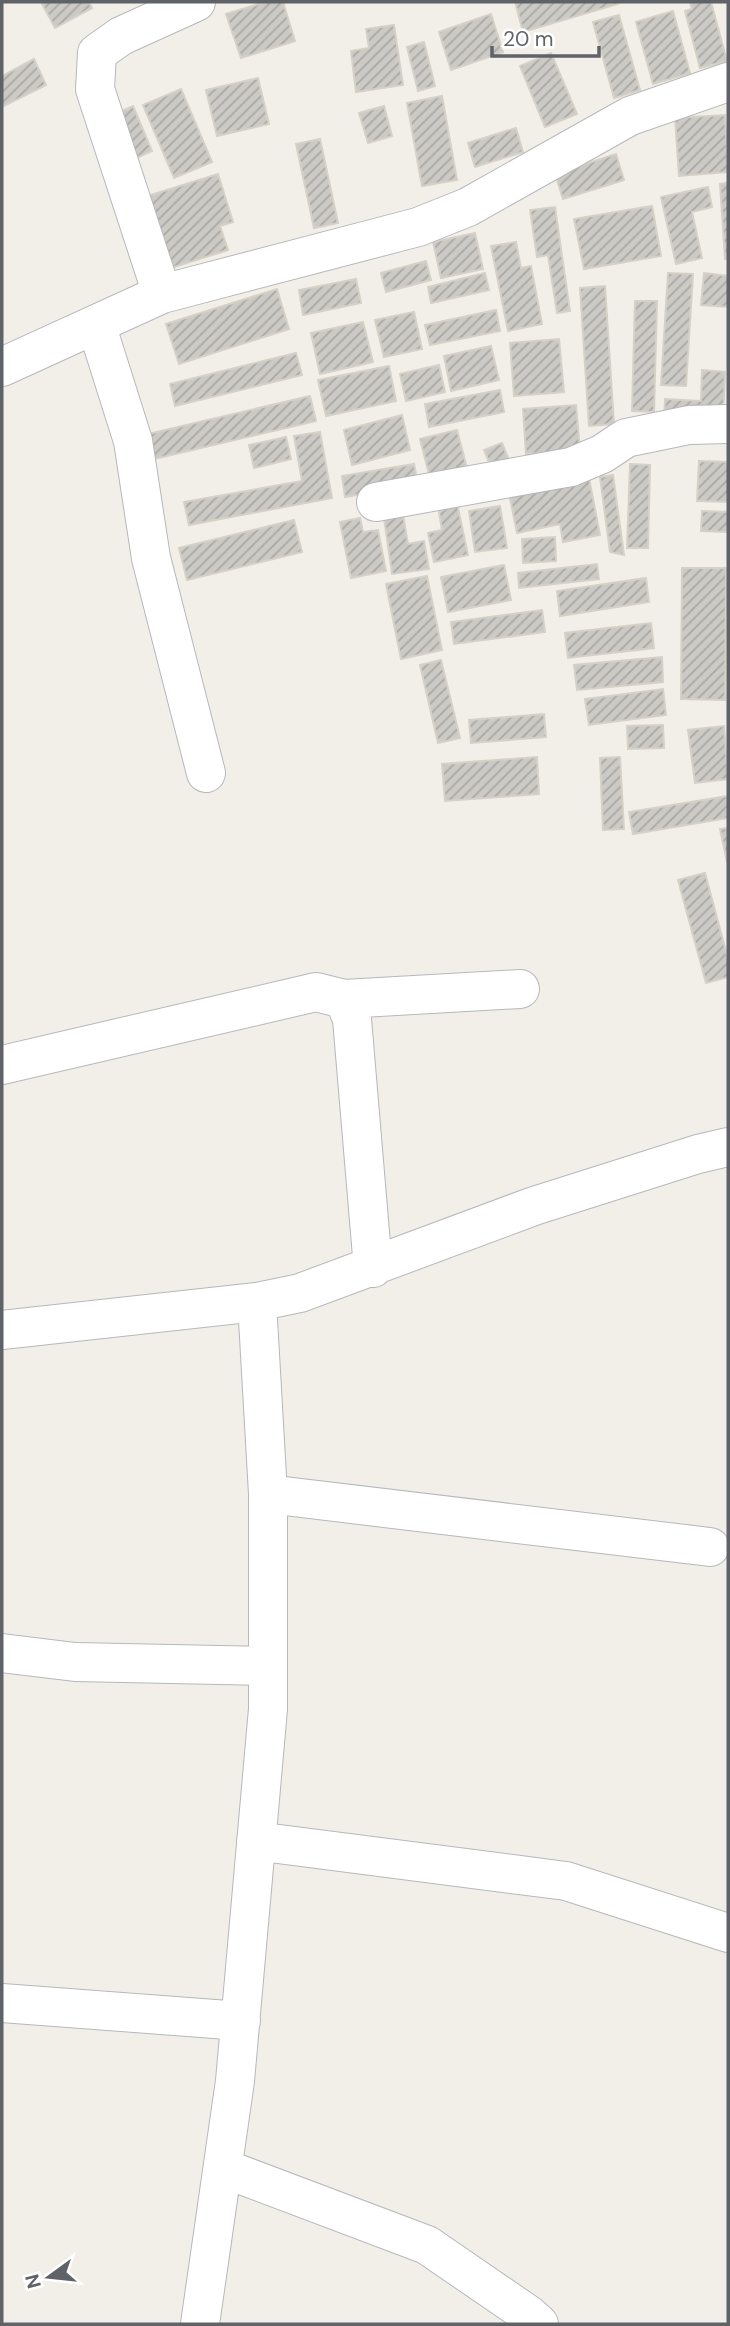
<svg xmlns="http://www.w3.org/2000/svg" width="730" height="2326" font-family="'DM Sans',sans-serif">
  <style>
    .building { fill: url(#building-hatch); stroke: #d6d1c6; stroke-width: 2 }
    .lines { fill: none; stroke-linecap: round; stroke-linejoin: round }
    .minor-casing { stroke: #b5b8bc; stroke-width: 40 }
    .minor { stroke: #fff; stroke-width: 38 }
  </style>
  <defs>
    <pattern id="building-hatch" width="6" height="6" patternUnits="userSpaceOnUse" patternTransform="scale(1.75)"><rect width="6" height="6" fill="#cccac5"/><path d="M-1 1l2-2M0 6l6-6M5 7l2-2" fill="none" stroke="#a9a8a4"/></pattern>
  </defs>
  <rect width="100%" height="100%" fill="#f1efe8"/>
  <path class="building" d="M41,2H89L92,8L55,28Z
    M265,2H283L295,41L241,58L226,14Z
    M515,2H617L618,4L523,32Z
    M690,2H711L727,61L700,68L685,11L692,9Z
    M673,11L690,73L653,84L636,22Z
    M491,14L503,52L451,70L439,32Z
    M619,15L640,90L614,98L593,22Z
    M394,25L403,85L356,92L351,51L369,48L366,29Z
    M424,42L435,86L418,91L407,47Z
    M551,53L577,114L545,127L520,66Z
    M34,59L46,85L2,107V76Z
    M258,78L269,124L217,136L206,90Z
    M181,89L212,162L174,178L143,105Z
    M442,96L457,180L422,186L407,103Z
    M133,106L152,151L130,161L110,116Z
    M384,106L392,136L368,143L359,113Z
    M725,115L728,172L679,176L675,118Z
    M516,128L523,152L475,167L468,143Z
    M320,139L338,223L314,228L296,144Z
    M616,154L624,180L563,199L555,174Z
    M218,174L233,222L220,226L228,250L171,268L148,196Z
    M728,183V259H725L720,184Z
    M708,187L712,207L692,212L702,258L676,264L661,197Z
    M652,206L661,256L584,269L574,219Z
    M555,207L570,311L557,313L548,255L537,257L530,210Z
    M475,233L483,269L441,278L433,242Z
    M516,242L521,268L531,266L542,324L508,331L491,246Z
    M426,261L431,280L386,292L381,273Z
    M485,273L489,290L431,303L428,287Z
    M668,273L693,274L686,386L661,385Z
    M704,273L728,276V307L701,305Z
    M356,279L361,303L303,315L299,290Z
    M605,286L614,424L589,426L580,288Z
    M277,289L289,329L179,364L166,324Z
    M635,301H657L654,412L632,411Z
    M496,310L500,331L430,345L425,325Z
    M414,312L422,349L384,357L375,320Z
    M363,322L373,362L320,374L311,333Z
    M559,339L564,392L514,396L510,343Z
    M491,346L499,380L451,391L444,356Z
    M296,353L302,375L175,406L170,384Z
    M439,365L445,392L406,401L400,374Z
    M389,366L396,401L326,416L318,380Z
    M702,370L725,372L723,420L664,418L665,399L701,401Z
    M500,390L504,412L429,427L425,404Z
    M310,396L316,421L154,459L148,434Z
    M576,405L580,450L526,454L523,409Z
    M402,415L410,450L352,465L344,430Z
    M457,430L467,468L430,478L420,439Z
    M320,432L332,498L189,525L184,502L302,481L294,436Z
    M286,437L291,459L254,468L249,445Z
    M502,443L509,460L491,467L484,450Z
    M699,461L728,462V502L697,501Z
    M414,464L418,484L345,497L342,476Z
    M630,464L650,465L648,548H627Z
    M613,475L624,555L610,552L600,477Z
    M589,478L600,535L563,542L560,524L517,533L509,493Z
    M457,503L468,555L434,562L428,533L442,530L439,512Z
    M500,506L507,548L475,552L469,511Z
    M702,511L728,512V532L701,531Z
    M403,515L408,544L424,541L429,569L392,574L384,518Z
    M360,518L363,532L378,530L386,571L351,578L340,522Z
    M294,520L302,552L187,580L179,548Z
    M555,537L556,561L523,563L522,539Z
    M597,564L599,579L519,588L518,573Z
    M504,565L511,600L448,612L441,577Z
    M682,568H726L725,700L681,699Z
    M427,576L442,650L401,659L386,584Z
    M646,578L649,602L560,616L557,591Z
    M542,610L545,632L454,644L451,622Z
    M651,623L654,648L568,658L565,633Z
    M662,657L663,682L577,690L574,665Z
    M441,660L460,738L438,743L420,665Z
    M663,689L666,715L589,725L585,699Z
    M544,714L546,737L471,743L469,720Z
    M663,725L664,748L628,749L627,726Z
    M724,726L728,779L695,783L688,730Z
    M537,757L539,794L445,801L442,764Z
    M620,757L624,829L603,830L600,758Z
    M728,796V818L633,834L629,812Z
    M728,828V862H727L720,829Z
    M705,873L728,959V977L706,983L678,880Z"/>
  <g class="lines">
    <g class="minor-casing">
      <path id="minor" d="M162,294L95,89L97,53L121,36L196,2
        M96,324L133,441L151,558L206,773
        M2,367L162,294L418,227L468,207L630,116L728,82
        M376,502L571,467L602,454L626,438L689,425L728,424
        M344,999L520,989
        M2,1065L316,992L344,999L352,1019L373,1268
        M2,1330L257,1302L300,1293L534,1206L698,1154L728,1147
        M268,1494L710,1547
        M2,1653L75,1662L266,1666
        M256,1841L566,1881L728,1933
        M2,2003L241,2021
        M223,2168L427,2245L529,2315L539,2324
        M200,2324L235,2081L268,1709V1494L257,1302"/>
    </g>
    <use href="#minor" class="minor"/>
  </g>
  <rect width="730" height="2326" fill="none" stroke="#5f6368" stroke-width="7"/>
  <g transform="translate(49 2277) rotate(255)" stroke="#ffffff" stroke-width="5" paint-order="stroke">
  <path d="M0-5L12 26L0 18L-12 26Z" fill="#5f6368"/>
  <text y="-10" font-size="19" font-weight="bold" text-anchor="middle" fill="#5f6368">N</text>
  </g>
  <path d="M492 46v10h107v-10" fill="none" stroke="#5f6368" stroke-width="3.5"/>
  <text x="503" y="46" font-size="21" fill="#5f6368" stroke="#ffffff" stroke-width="5" paint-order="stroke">20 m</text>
</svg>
